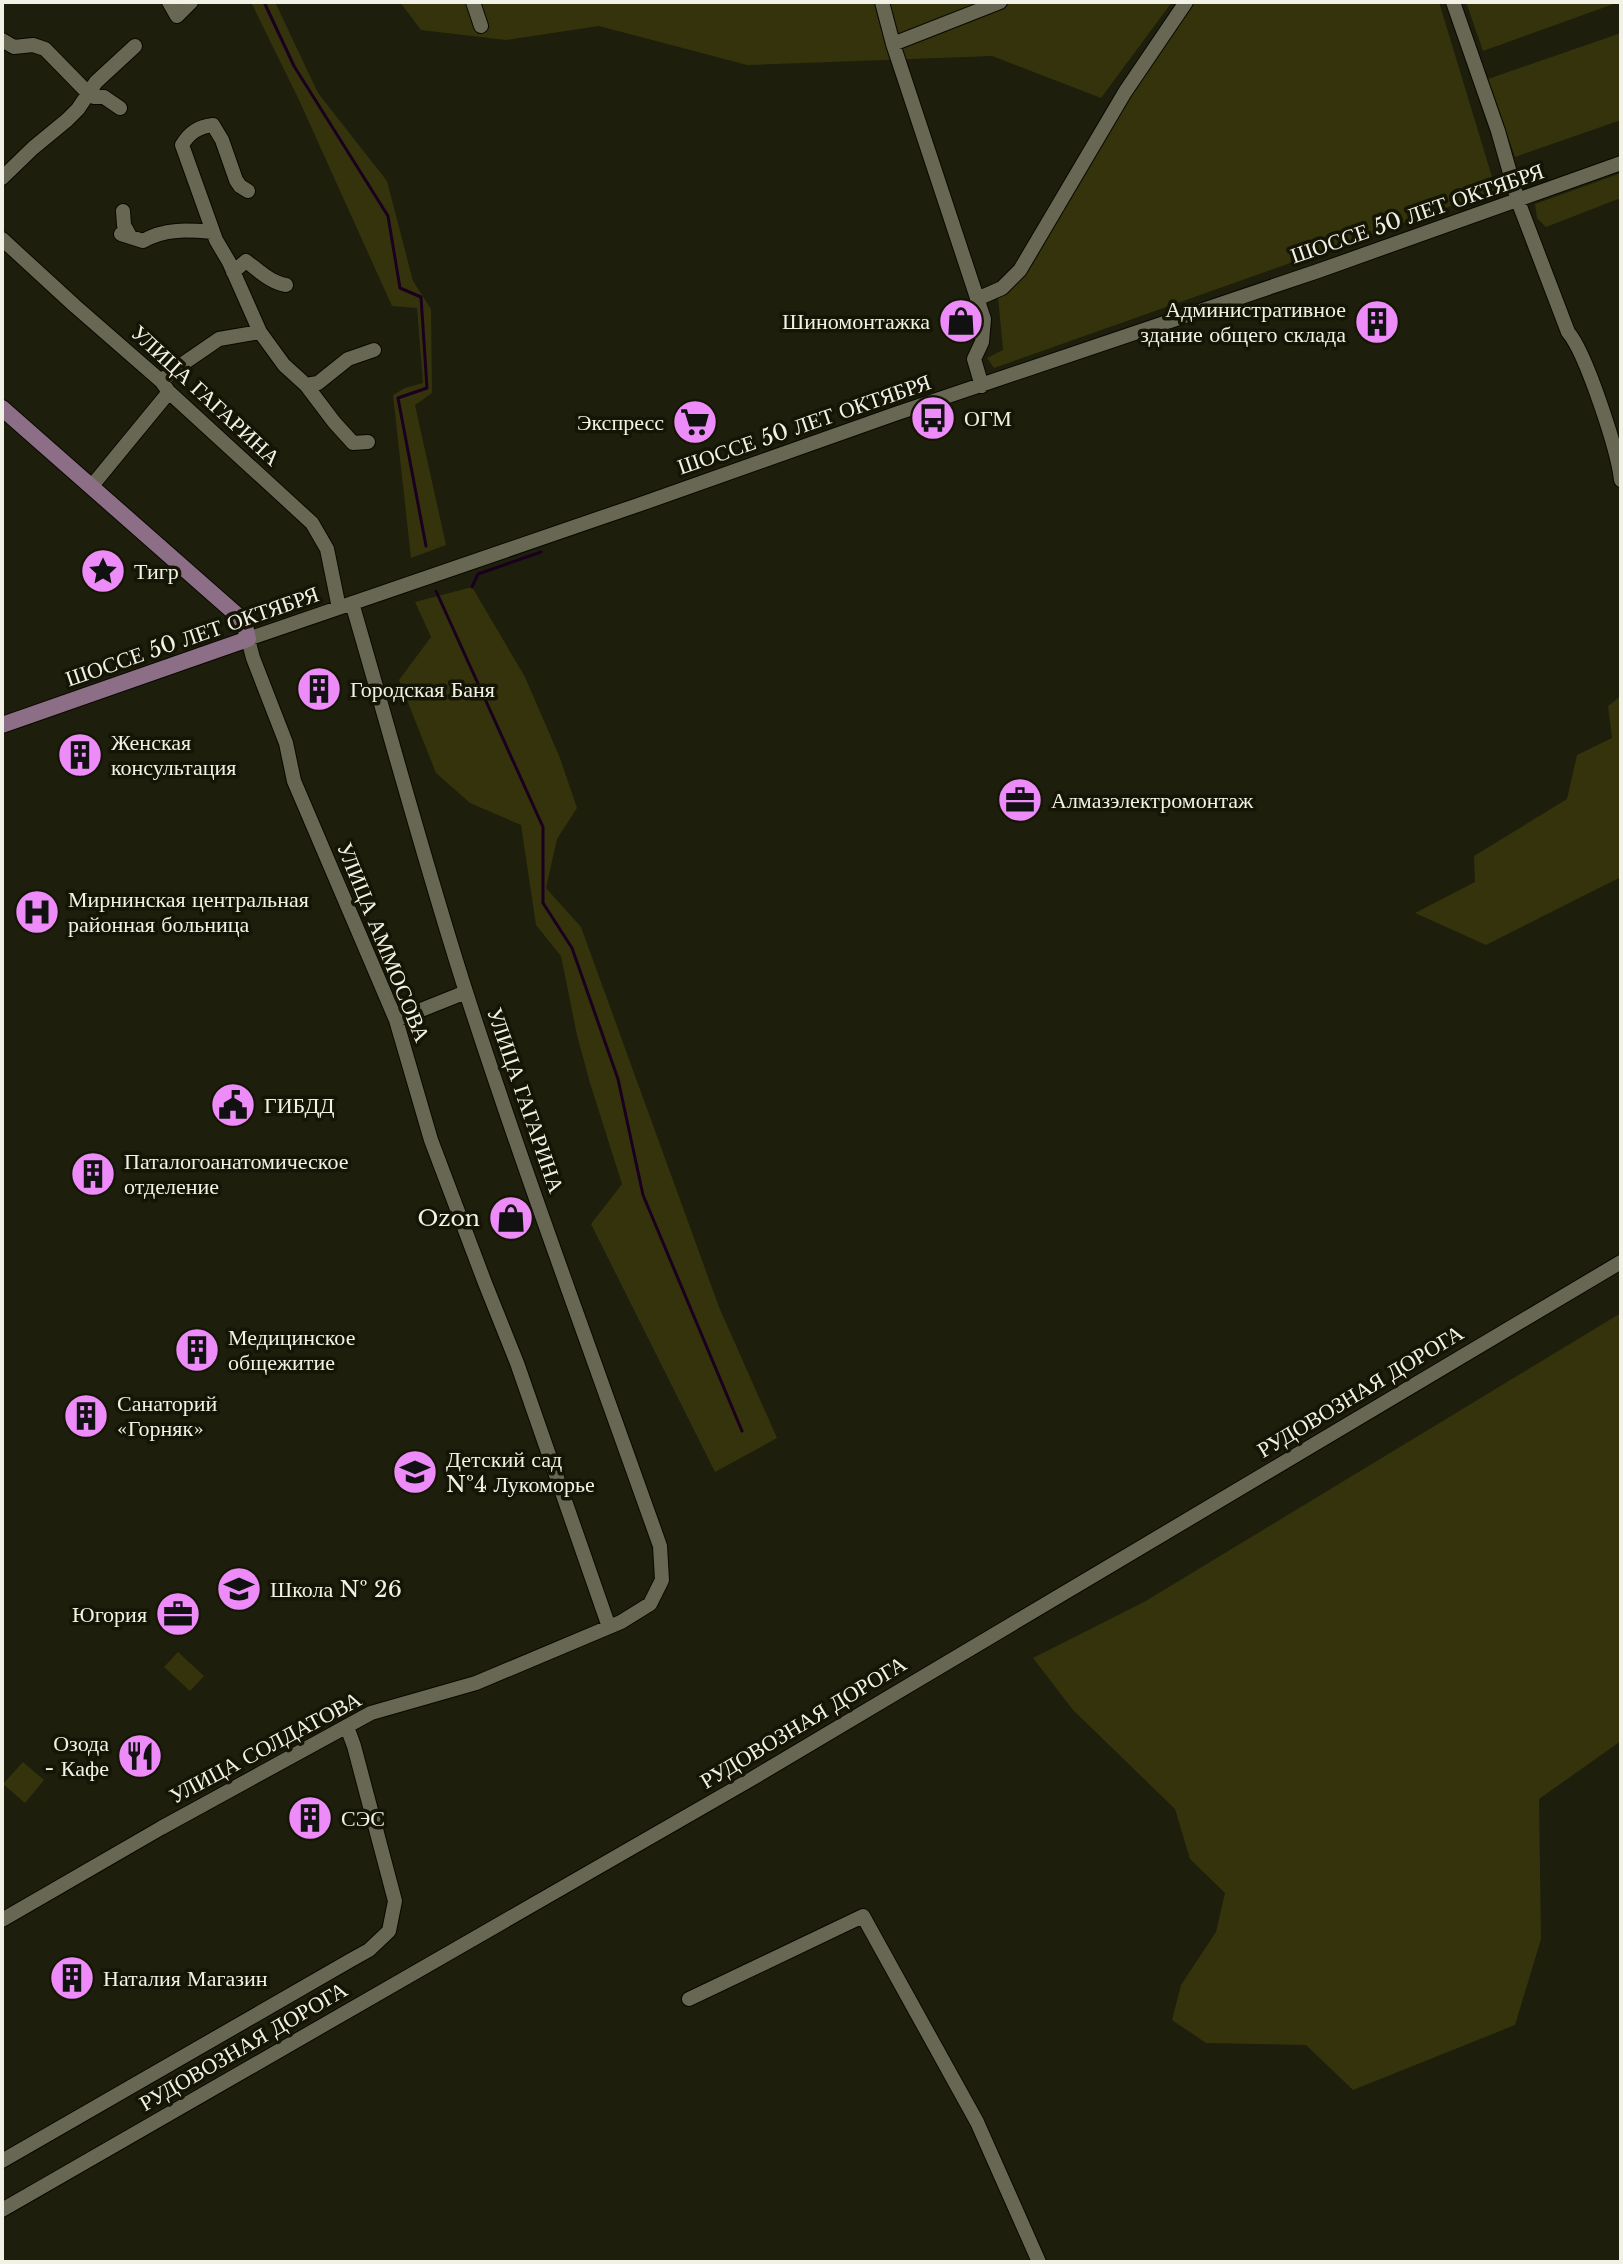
<svg xmlns="http://www.w3.org/2000/svg" width="1623" height="2264" font-family="'Libre Baskerville',serif">
  <style>
    .green { fill: #34330c }
    .lines { fill: none; stroke-linecap: round; stroke-linejoin: round }
    .stream { stroke: #1a001e; stroke-width: 3 }
    .minor-casing { stroke: #080800; stroke-width: 16 }
    .major-casing { stroke: #080800; stroke-width: 18 }
    .minor { stroke: #676753; stroke-width: 14 }
    .major { stroke: #8c6f87; stroke-width: 16 }
    .labels { text-anchor: middle; stroke-width: 7; stroke-linejoin: round; paint-order: stroke }
    .street-label { font-size: 22px; fill: #f1f1e6; stroke: #151505 }
    .poi-label { font-size: 22px; fill: #f1f1e6; stroke: #151505; text-anchor: start }
  </style>
  <rect width="100%" height="100%" fill="#1e1e0c"/>
  <path class="green" d="M251,2H275L318,93L387,181L413,281L431,309L432,393L415,405L446,545L411,558L393,395L405,388L423,383L417,308L392,306L299,100Z
    M400,2H1172L1101,98L992,56L747,65L599,26L506,40L421,30Z
    M1194,2H1439L1496,190L994,368L987,358L1003,350L998,297L1149,68Z
    M1466,2H1619L1483,51Z
    M1621,33V120L1515,157L1488,79Z
    M1621,173V202L1618,199L1546,227L1537,218L1535,204Z
    M472,587L525,677L560,758L577,808L557,839L546,888L581,927L719,1307L777,1438L715,1472L591,1224L622,1184L590,1083L577,1035L561,956L536,925L521,825L470,803L436,773L399,680L431,637L415,602Z
    M1621,696V877L1486,945L1415,913L1475,882L1474,856L1567,799L1577,755L1612,738L1608,706Z
    M1621,1313V1741L1539,1799L1541,1939L1515,2025L1353,2090L1306,2045L1206,2043L1172,2020L1181,1985L1216,1932L1225,1893L1190,1859L1175,1809L1073,1710L1033,1658L1144,1602Z
    M178,1652L204,1676L190,1691L164,1667Z
    M23,1762L44,1780L25,1803L3,1784Z"/>
  <g class="lines">
    <path class="stream" d="M264,2L294,66L388,216L400,288L421,297L427,388L398,398L426,546
      M472,587L478,574L541,552
      M436,591L543,827V903L572,948L618,1079L643,1195L742,1431"/>
    <g class="minor-casing">
      <path id="minor" d="M169,2L177,16L191,2
        M473,2L481,26
        M882,2L893,44L984,319L982,342L974,359L982,386
        M1453,2L1498,131L1518,201L1568,332C1586,353 1618,451 1621,480
        M2,40L14,47L33,45L45,49L88,93L94,97H104L120,108
        M893,44L1000,2
        M2,178L33,148L67,120L78,109L96,82L135,46
        M248,191L240,186L236,180L222,140L213,125C198,127 190,132 182,145L216,240L229,262L260,332L284,365L306,385L334,422L353,443L368,442
        M123,211L124,225L130,236
        M121,234L143,241C165,228 188,230 213,232
        M2,239L75,306L161,381L169,392L312,523L327,549L339,608
        M233,272L246,261C258,270 271,283 286,285
        M977,299L1002,288L1020,270L1125,92L1186,2
        M161,381L184,363L219,339L260,332
        M306,385L318,383L348,359L374,350
        M91,487L169,392
        M396,1020L466,992
        M609,1627L517,1363L485,1283L431,1140L396,1020L294,781L286,743L253,658L248,639L638,505L895,414L1318,271L1621,163
        M2,1920L161,1828L371,1713L476,1683L621,1622L650,1604L662,1580L660,1546C595,1362 526,1178 466,992C425,864 390,733 352,603
        M689,1999L863,1916L977,2122L1039,2262
        M2,2161L351,1960L369,1950L389,1931L395,1901L354,1746L347,1727
        M2,2210L748,1781L1621,1262"/>
    </g>
    <g class="major-casing">
      <path id="major" d="M2,408L237,615L245,626L248,639L2,725"/>
    </g>
    <use href="#minor" class="minor"/>
    <use href="#major" class="major"/>
  </g>
  <defs>
    <g id="shop-disc" transform="scale(2.3)"><circle r="9.5" fill="#ed8cf9" stroke="#151505"/><path d="M-5-2.5h2.3a2.7 3.5 0 0 1 5.4 0H5L5.5 6h-11ZM-1.5-2.5h3a1.5 2.3 0 0 0-3 0Z" fill="#111"/></g>
    <g id="building-disc" transform="scale(2.3)"><circle r="9.5" fill="#ed8cf9" stroke="#151505"/><path d="M-4-6H4V6H1V3H-1V6H-4ZM-2.5-4.3h1.7v1.8h-1.7ZM.8-4.3h1.7v1.8H.8ZM-2.5-1h1.7V.8h-1.7ZM.8-1h1.7V.8H.8Z" fill="#111"/></g>
    <g id="bus-disc" transform="scale(2.3)"><circle r="9.5" fill="#ed8cf9" stroke="#151505"/><path d="M-5-6H5V4H4V6H2V4H-2V6H-4V4H-5ZM-3.5-4V0h7V-4ZM-3.5 1.2v1.5H-2V1.2ZM2 1.2v1.5H3.5V1.2Z" fill="#111"/></g>
    <g id="supermarket-disc" transform="scale(2.3)"><circle r="9.5" fill="#ed8cf9" stroke="#151505"/><path d="M-6-5.5h2.5l.6 2H6L4.5 2H-2.5L-4.4-4H-6ZM-1.5 3.2a1.3 1.3 0 1 0 .1 0ZM3 3.2a1.3 1.3 0 1 0 .1 0Z" fill="#111"/></g>
    <g id="sight-disc" transform="scale(2.3)"><circle r="9.5" fill="#ed8cf9" stroke="#151505"/><path d="M0-6L1.8-2.2L6-1.7L2.9 1.2L3.7 5.4L0 3.3L-3.7 5.4L-2.9 1.2L-6-1.7L-1.8-2.2Z" fill="#111"/></g>
    <g id="office-disc" transform="scale(2.3)"><circle r="9.5" fill="#ed8cf9" stroke="#151505"/><path d="M-6-3h4V-5.5h4V-3h4V5H-6ZM-1-4.5V-3h2v-1.5ZM-6 0V1H6V0Z" fill="#111"/></g>
    <g id="hospital-disc" transform="scale(2.3)"><circle r="9.5" fill="#ed8cf9" stroke="#151505"/><path d="M-5-5h3v3.5h4V-5h3V5h-3V1.5h-4V5h-3Z" fill="#111"/></g>
    <g id="civic-disc" transform="scale(2.3)"><circle r="9.5" fill="#ed8cf9" stroke="#151505"/><path d="M-.6-6.5H3V-4.5H.6V-3L4-1V1h2V6H-6V1h2V-1L-.6-3ZM-1.2 2.5V6h2.4V2.5Z" fill="#111"/></g>
    <g id="school-disc" transform="scale(2.3)"><circle r="9.5" fill="#ed8cf9" stroke="#151505"/><path d="M0-5L7-2L0 1L-7-2ZM-4 1L0 2.5L4 1V4Q0 6-4 4Z" fill="#111"/></g>
    <g id="restaurant-disc" transform="scale(2.3)"><circle r="9.5" fill="#ed8cf9" stroke="#151505"/><path d="M-5-6h1v4h1v-4h1v4h1v-4h1v5L-1.5 .5V6h-2V.5L-5-1ZM5-6V6H3V1.5H1.5Q1.5-4 5-6Z" fill="#111"/></g>
  </defs>
  <g fill-rule="evenodd">
    <use href="#shop-disc" x="961" y="321"/>
    <use href="#building-disc" x="1377" y="322"/>
    <use href="#bus-disc" x="933" y="418"/>
    <use href="#supermarket-disc" x="695" y="422"/>
    <use href="#sight-disc" x="103" y="571"/>
    <use href="#building-disc" x="319" y="689"/>
    <use href="#building-disc" x="80" y="755"/>
    <use href="#office-disc" x="1020" y="800"/>
    <use href="#hospital-disc" x="37" y="912"/>
    <use href="#civic-disc" x="233" y="1105"/>
    <use href="#building-disc" x="93" y="1174"/>
    <use href="#shop-disc" x="511" y="1218"/>
    <use href="#building-disc" x="197" y="1350"/>
    <use href="#building-disc" x="86" y="1416"/>
    <use href="#school-disc" x="415" y="1472"/>
    <use href="#school-disc" x="239" y="1589"/>
    <use href="#office-disc" x="178" y="1614"/>
    <use href="#restaurant-disc" x="140" y="1756"/>
    <use href="#building-disc" x="310" y="1818"/>
    <use href="#building-disc" x="72" y="1978"/>
  </g>
  <g class="labels">
    <g class="street-label">
      <text transform="translate(1417 213) rotate(-19)" y="8">ШОССЕ 50 ЛЕТ ОКТЯБРЯ</text>
      <text transform="translate(206 395) rotate(43)" y="8">УЛИЦА ГАГАРИНА</text>
      <text transform="translate(804 424) rotate(-19)" y="8">ШОССЕ 50 ЛЕТ ОКТЯБРЯ</text>
      <text transform="translate(192 636) rotate(-19)" y="8">ШОССЕ 50 ЛЕТ ОКТЯБРЯ</text>
      <text transform="translate(384 942) rotate(68)" y="8">УЛИЦА АММОСОВА</text>
      <text transform="translate(526 1100) rotate(71)" y="8">УЛИЦА ГАГАРИНА</text>
      <text transform="translate(1360 1391) rotate(-31)" y="8">РУДОВОЗНАЯ ДОРОГА</text>
      <text transform="translate(803 1722) rotate(-31)" y="8">РУДОВОЗНАЯ ДОРОГА</text>
      <text transform="translate(265 1747) rotate(-28)" y="8">УЛИЦА СОЛДАТОВА</text>
      <text transform="translate(243 2046) rotate(-30)" y="8">РУДОВОЗНАЯ ДОРОГА</text>
    </g>
    <g class="poi-label">
      <text x="1346" y="317" text-anchor="end">Административное<tspan x="1346" dy="25">здание общего склада</tspan></text>
      <text x="930" y="329" text-anchor="end">Шиномонтажка</text>
      <text x="964" y="426">ОГМ</text>
      <text x="664" y="430" text-anchor="end">Экспресс</text>
      <text x="134" y="579">Тигр</text>
      <text x="350" y="697">Городская Баня</text>
      <text x="111" y="750">Женская<tspan x="111" dy="25">консультация</tspan></text>
      <text x="1051" y="808">Алмазэлектромонтаж</text>
      <text x="68" y="907">Мирнинская центральная<tspan x="68" dy="25">районная больница</tspan></text>
      <text x="264" y="1113">ГИБДД</text>
      <text x="124" y="1169">Паталогоанатомическое<tspan x="124" dy="25">отделение</tspan></text>
      <text x="480" y="1226" text-anchor="end">Ozon</text>
      <text x="228" y="1345">Медицинское<tspan x="228" dy="25">общежитие</tspan></text>
      <text x="117" y="1411">Санаторий<tspan x="117" dy="25">«Горняк»</tspan></text>
      <text x="446" y="1467">Детский сад<tspan x="446" dy="25">№4 Лукоморье</tspan></text>
      <text x="270" y="1597">Школа № 26</text>
      <text x="147" y="1622" text-anchor="end">Югория</text>
      <text x="109" y="1751" text-anchor="end">Озода<tspan x="109" dy="25">- Кафе</tspan></text>
      <text x="341" y="1826">СЭС</text>
      <text x="103" y="1986">Наталия Магазин</text>
    </g>
  </g>
  <rect width="1623" height="2264" fill="none" stroke="#f1f1e6" stroke-width="8"/>
</svg>
